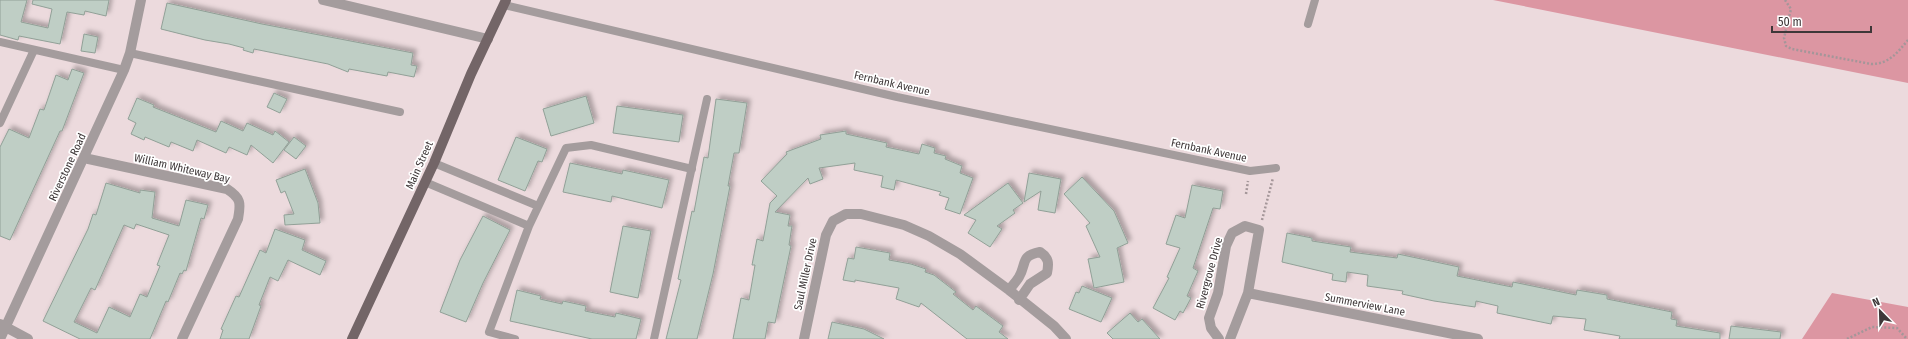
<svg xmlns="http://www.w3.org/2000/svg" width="1908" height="339" font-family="'Fira Sans Condensed',sans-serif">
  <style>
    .green { fill: #dc96a2 }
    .building { fill: #bfcec5; stroke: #91a097; fill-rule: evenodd; filter: url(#shadow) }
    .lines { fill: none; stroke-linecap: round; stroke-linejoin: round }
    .path { stroke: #a49699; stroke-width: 2.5; stroke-dasharray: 2 2; stroke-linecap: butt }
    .service { stroke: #a49c9d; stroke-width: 8 }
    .minor { stroke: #a49c9d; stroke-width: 10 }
    .primary { stroke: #736567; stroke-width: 10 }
    .labels { text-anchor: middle; stroke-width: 3.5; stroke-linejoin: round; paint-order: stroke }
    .street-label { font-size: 11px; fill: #3e3738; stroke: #fff }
  </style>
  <defs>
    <filter id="shadow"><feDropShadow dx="3.5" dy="-3.5" stdDeviation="2" flood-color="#0004"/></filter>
  </defs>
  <rect width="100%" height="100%" fill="#ecdadd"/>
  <path class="green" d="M1493,0H1908V83Z
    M1832,293L1908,307V339H1802Z"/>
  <path class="building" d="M0,0H27L21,22L48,28L52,9L32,4L33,0H109L106,16L85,11L84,15L67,12L60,44L19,36L18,40L0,35Z
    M167,3L262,24L413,53L411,65L417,66L414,77L388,72L387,76L349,69L348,72L328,64L254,49L253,53L243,50L244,48L229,44L205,40L161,29Z
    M84,34L98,37L95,53L81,51Z
    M72,69L84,73L62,131H60L10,240L0,236V147L9,129L29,138L40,109L44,110L56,75L68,80Z
    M274,93L287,99L280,113L267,107Z
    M586,96L594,123L551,136L543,109Z
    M137,98L154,105L153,107L216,132L221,121L243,131L247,123L273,135L275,131L289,142L273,163L251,145L247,155L229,147L226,153L197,140L193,151L171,142L169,147L145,137L144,140L131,134L136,123L128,119Z
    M716,99L747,103L739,153H734L728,186H730L713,274L697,339H666L681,280L678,279L692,211L694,212L704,157L708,158Z
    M617,106L683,115L679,142L613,133Z
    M846,131V134L887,143L886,147L919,154L922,144L935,148L934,153L946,156L945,159L962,166L960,173L973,178L960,214L945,209L949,198L939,195L941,192L896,180L894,190L881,187L883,176L854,170L855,163L819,168L823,179L810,184L808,178L775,212L790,215L788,226H792L789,245L791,246L775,323L768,322L765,339H733L741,298L749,300L755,265H752L757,239L763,241L770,203L777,196L761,181L787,154L786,152L821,139L820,135Z
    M294,137L306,146L296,159L284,150Z
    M516,137L547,149L542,162L538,161L525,191L498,180Z
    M570,163L622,174L623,170L669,180L662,208L612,196L611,202L563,192Z
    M305,169L318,203L320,223L285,225L284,215L294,214L285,191L281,193L276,180Z
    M1029,173L1061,179L1055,213L1038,210L1041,191L1024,202Z
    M1082,177L1114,211L1128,243L1117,248L1124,282L1094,288L1088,259L1100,257L1086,226L1090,223L1064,194Z
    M106,183L140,193V190L155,192L152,218L179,226L186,200L208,205L204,219L201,218L186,271L184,270L182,274L180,273L168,302L166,301L150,339H80L43,321L88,229L93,214L96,215ZM136,224L169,235L157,265L160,266L147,297L140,294L130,317L109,307L97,333L74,322L91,288L95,290L124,225L134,229Z
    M1008,183L1023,203L1013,210L1015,213L997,226L1002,229L990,247L968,233L976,220L964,215Z
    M1192,185L1223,191L1220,209L1213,208L1193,268L1198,271L1187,296L1191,298L1183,313L1180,311L1175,320L1153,308L1169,278L1167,277L1180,248L1166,244L1176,215L1185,218Z
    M483,216L510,230L483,283L466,322L440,312L460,260Z
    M623,226L651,231L638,298L610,292Z
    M275,229L305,240L302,250L326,261L320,275L288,260L278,281L270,277L259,305L261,306L249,339H220L223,330L221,329L236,296L239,297L260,250L266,253Z
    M1287,233L1312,238V241L1351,247L1350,252L1397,258L1398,254L1459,267L1457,276L1512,287L1513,282L1576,295L1577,290L1607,295V299L1672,312L1671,319L1677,320L1676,326L1720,333V339H1619L1620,336L1584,330L1586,319L1553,316L1551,324L1497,313L1498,306L1476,301L1475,307L1434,301L1402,294L1403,291L1367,286L1368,275L1347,272L1346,282L1332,280L1333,274L1282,262Z
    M856,247L890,253L889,260L911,264L926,269L925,272L934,275L956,292L953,294L973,310L976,306L1003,326L999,332L1008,339H967L921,303L919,307L896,299L899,288L855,280V282L843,280L848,258L854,259Z
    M1082,286L1112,298L1101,322L1069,309L1076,292L1079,293Z
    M517,290L541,296L540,299L562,304L563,301L586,306L585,311L615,317L616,313L641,319L636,339H592L510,321Z
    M1130,313L1138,322L1142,319L1160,339H1113L1107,333Z
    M832,322L864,329L884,339H828Z
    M1731,326L1781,332L1780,339H1729Z"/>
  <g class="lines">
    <path class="path" d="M1785,0L1791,9L1784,38L1786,46L1792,49L1871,64C1889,64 1897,53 1908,40
      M1246,194L1248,181
      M1262,220L1273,178
      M1847,339L1872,327L1897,328L1907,339"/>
    <path class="service" d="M504,5L897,97L1250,171L1276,168
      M1308,24L1315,0
      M0,42L124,70
      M130,53L400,112
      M0,123L34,50
      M434,163L538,206
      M425,182L529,226L489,332L515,339
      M529,226L566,148L591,145L692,169
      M654,339L707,99"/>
    <path class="minor" d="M323,0L488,39
      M84,158L227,189C241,198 241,203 238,219L182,339
      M1009,290C1012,286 1016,282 1019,277C1027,263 1020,256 1040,252C1049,258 1049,263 1047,273L1030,284L1019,300
      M1248,293L1478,339
      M0,324L28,339
      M0,339L124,70L130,53L141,0
      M804,339L826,235L833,221L846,214H861L904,225L929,236L960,254L1009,290L1054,326L1066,339
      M1219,339L1211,328L1209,318L1218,293L1226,246L1232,233L1245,226L1259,230L1248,293L1230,339"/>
    <path class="primary" d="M352,339L434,163L471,74L506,0"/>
  </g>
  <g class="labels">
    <g class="street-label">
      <text transform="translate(892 83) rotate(13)" y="4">Fernbank Avenue</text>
      <text transform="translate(1209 150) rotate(12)" y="4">Fernbank Avenue</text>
      <text transform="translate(419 165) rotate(-66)" y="4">Main Street</text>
      <text transform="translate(67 167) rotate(-65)" y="4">Riverstone Road</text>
      <text transform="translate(182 168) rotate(13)" y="4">William Whiteway Bay</text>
      <text transform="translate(1209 273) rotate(-75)" y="4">Rivergrove Drive</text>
      <text transform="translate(805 274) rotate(-78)" y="4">Saul Miller Drive</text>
      <text transform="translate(1365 304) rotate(11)" y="4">Summerview Lane</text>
    </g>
  </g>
  <g transform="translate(1880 311) rotate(337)" stroke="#ffffff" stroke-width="3" paint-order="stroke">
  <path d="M0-3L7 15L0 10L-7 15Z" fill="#3e3738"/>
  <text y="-6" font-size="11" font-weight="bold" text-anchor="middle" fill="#3e3738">N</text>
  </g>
  <path d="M1772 26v6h99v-6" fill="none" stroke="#3e3738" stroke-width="2"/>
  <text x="1778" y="26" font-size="12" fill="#3e3738" stroke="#ffffff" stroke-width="3" paint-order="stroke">50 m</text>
</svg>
